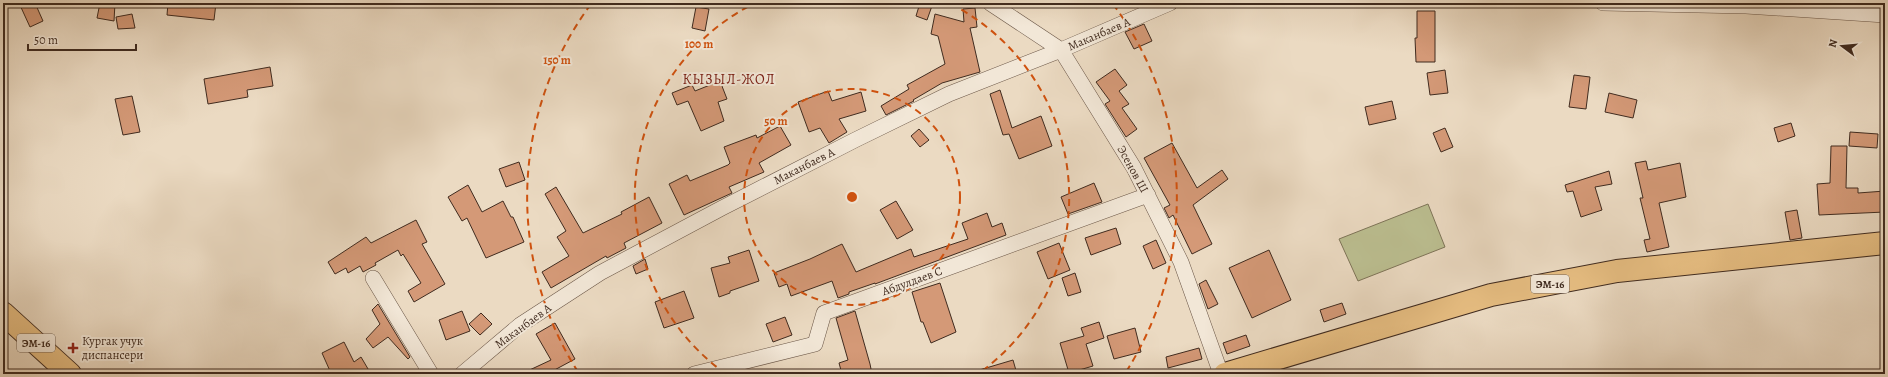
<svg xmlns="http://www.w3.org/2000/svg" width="1888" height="377" font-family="Alegreya,serif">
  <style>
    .garden { fill: #bbbe90; stroke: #7e7458 }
    .building { fill: #d49977; stroke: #402b1f }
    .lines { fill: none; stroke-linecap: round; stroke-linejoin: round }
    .minor-casing { stroke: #6b5748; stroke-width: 16 }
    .highway-casing { stroke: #402b1f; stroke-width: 24 }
    .minor { stroke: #f2e7d7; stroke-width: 15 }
    .highway { stroke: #e6bd81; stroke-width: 22 }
    .ring { fill: none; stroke: #cf520f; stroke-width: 2; stroke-dasharray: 7 5 }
    .poi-dot { fill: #8f2418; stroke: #f2e7d7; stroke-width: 1.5 }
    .labels { text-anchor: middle; stroke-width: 4; stroke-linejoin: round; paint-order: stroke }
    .shield { fill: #f2e7d7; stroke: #756356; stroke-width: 1 }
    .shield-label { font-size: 11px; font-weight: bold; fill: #402b1f }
    .street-label { font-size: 12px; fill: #402b1f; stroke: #f2e7d7 }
    .poi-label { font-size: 12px; fill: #402b1f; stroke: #f2e7d7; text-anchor: start }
    .quarter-label { font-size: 14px; letter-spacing: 1px; fill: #7a1f14; stroke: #f2e7d7 }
    .centre { fill: #cf520f; stroke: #f2e7d7; stroke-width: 2 }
    .ring-label { font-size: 12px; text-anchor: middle; font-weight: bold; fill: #cf520f; stroke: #f2e7d7; stroke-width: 4; stroke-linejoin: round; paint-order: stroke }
  </style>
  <rect width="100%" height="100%" fill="#ebdac2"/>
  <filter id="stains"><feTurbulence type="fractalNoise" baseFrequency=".005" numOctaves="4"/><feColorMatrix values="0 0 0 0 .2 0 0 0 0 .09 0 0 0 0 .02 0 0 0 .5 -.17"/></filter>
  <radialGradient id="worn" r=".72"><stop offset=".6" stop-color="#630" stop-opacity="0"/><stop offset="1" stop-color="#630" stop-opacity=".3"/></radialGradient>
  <path class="garden" d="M1428,204L1445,247L1358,281L1339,239Z"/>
  <path class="building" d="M19,3H35L43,21L30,27Z
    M100,3H115L114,21L97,18Z
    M168,3H216L214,20L167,15Z
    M920,3H933L927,20L916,16Z
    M696,7L709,9L705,31L692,28Z
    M975,8L977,27L970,28L980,72L942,83L913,100L914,101L886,115L881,106L909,89L907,85L945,64L938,36L931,34L935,14L964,22L963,9Z
    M1417,11H1435V62H1416L1415,38H1417Z
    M132,14L135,28L118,29L116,17Z
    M1144,24L1152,41L1134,49L1125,32Z
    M270,67L273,86L247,90L248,97L208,104L204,79Z
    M1115,69L1127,85L1119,91L1129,104L1122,108L1137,129L1126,137L1105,104L1110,101L1096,82Z
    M1445,70L1448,93L1430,95L1427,73Z
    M1574,75L1590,77L1586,109L1569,107Z
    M720,81L727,99L718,102L724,121L701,131L688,101L677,105L672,93L692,85L695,91Z
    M1000,90L1012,128L1041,116L1052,146L1019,159L1009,134L1003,135L990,94Z
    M828,91L832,101L861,92L866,111L839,119L847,132L829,143L820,128L809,132L798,102Z
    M1609,93L1637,100L1633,118L1605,112Z
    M132,96L140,132L123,135L115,99Z
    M1392,101L1396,119L1369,125L1365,107Z
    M1791,123L1795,136L1778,142L1774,128Z
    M780,126L791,145L759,163L764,172L729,187L732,193L684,215L669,184L687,175L690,181L728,165L730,163L724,147L756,135L757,138Z
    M1445,128L1453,147L1441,152L1433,133Z
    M919,129L929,140L920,147L911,136Z
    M1850,132L1878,134L1877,148L1849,146Z
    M1172,143L1197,188L1222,170L1228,179L1193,205L1212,244L1192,254L1173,215L1169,218L1164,208L1170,205L1144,158Z
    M1831,146H1847L1846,188H1858V193L1885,191V212L1819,215L1817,184L1830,183Z
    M1646,161L1648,170L1680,163L1686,197L1659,203L1669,247L1647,252L1644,240L1650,239L1640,198H1643L1635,163Z
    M519,162L525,180L506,187L499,169Z
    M1609,171L1612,184L1595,187L1602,210L1581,217L1573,191L1567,192L1565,185Z
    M1094,183L1102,202L1068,214L1061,197Z
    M468,185L482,212L503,201L511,217H513L524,242L486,258L467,218L462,221L448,197Z
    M556,187L583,233L622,214L621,212L649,197L662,223L624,243L626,248L607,258L606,256L551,288L542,272L569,256L557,237L566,231L545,194Z
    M896,201L913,230L897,239L880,210Z
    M1797,210L1802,238L1790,240L1785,212Z
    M987,213L992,227L1002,223L1006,235L875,284V283L849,292V294L838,298L832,281L791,296L787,284L779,287L774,273L810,259L842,244L856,272L911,249L914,257L968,239L962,223Z
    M416,220L427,242L422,244L445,284L414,302L408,291L421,283L403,254L401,256L398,250L375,263L376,265L363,272L360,266L348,273L346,268L335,274L328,262L366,237L371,243Z
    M1116,228L1121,244L1091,255L1085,238Z
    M1156,240L1166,263L1153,269L1143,246Z
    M1059,243L1070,270L1048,279L1037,252Z
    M749,250L759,281L730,291V293L719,297L711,268L730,263L728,257Z
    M1269,250L1291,300L1252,318L1229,268Z
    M645,259L648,269L636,274L633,266Z
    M1075,273L1081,292L1068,296L1062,278Z
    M1206,280L1218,304L1208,309L1199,284Z
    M940,283L956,332L931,343L923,322H921L912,292Z
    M684,291L694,318L664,328L655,302Z
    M1342,303L1346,314L1324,322L1320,310Z
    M378,304L410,357L408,359L388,337L373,348L366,339L380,324L372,310Z
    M462,311L470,331L446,340L439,320Z
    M855,311L870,364L872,374H842L839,363L848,360L836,318Z
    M481,313L492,324L480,335L469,324Z
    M785,317L792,335L773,342L766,324Z
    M1099,322L1104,338L1086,344L1093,366L1069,373L1060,343L1084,336L1081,328Z
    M555,323L575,359L547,374H521L551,360L536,334Z
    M1135,328L1141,352L1114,359L1107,336Z
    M1246,335L1250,346L1227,354L1223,343Z
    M344,342L354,362L361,357L371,374H333L332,370L330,371L322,353Z
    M1199,348L1202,359L1168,368L1166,357Z
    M1013,360L1017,374H977L976,371Z"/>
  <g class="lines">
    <g class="minor-casing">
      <path id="minor" d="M990,3L1061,50L1134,168L1181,262L1221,374
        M1603,3L1746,6L1885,15
        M373,278L431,374
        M462,374L520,325L600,273L722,208L855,140L949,94L1061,50L1170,3
        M694,374L815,344L824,313L1148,195"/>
    </g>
    <g class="highway-casing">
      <path id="highway" d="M3,313L70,374
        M1225,374L1491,295L1617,271L1885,243"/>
    </g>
    <use href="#minor" class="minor"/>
    <use href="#highway" class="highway"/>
  </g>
  <g class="ring">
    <circle cx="852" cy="197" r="108"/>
    <path d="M726 374A217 217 0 0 1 753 4M951 4A217 217 0 0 1 978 374"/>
    <path d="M578 372A325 325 0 0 1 591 4M1113 4A325 325 0 0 1 1126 372"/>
  </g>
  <path class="poi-dot" d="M71 342h4v4h4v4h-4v4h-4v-4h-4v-4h4z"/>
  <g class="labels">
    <g class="shield">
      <rect x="1531" y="275" width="38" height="18" rx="3"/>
      <rect x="17" y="334" width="38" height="18" rx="3"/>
    </g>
    <g class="shield-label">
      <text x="1550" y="288">ЭМ-16</text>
      <text x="36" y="347">ЭМ-16</text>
    </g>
    <g class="street-label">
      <text transform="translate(1099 34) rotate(-23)" y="4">Маканбаев А</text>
      <text transform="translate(804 166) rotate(-27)" y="4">Маканбаев А</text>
      <text transform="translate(1133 169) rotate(61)" y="4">Эсенов Ш</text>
      <text transform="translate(912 281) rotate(-20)" y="4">Абдулдаев С</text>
      <text transform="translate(523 326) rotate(-36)" y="4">Маканбаев А</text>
    </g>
    <g class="poi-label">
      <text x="82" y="345">Кургак учук<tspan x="82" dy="14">диспансери</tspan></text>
    </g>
    <g class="quarter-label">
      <text x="729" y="84">КЫЗЫЛ-ЖОЛ</text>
    </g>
  </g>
  <circle cx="852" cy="197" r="6" class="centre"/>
  <g class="ring-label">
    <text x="699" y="48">100 m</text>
    <text x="557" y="64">150 m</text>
    <text x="776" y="125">50 m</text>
  </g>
  <rect width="1888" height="377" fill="none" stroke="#ebdac2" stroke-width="16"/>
  <rect x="4" y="4" width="1880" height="369" fill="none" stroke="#402b1f" stroke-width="2"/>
  <rect x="8" y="8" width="1872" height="361" fill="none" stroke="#402b1f"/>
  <g transform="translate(1842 46) rotate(286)" stroke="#f2e7d7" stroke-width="3" paint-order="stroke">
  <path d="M0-3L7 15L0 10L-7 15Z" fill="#402b1f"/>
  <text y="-6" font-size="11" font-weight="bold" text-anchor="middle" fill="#402b1f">N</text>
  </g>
  <path d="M28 44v6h108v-6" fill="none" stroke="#402b1f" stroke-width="2"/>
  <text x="34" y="44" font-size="12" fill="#402b1f" stroke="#f2e7d7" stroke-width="3" paint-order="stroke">50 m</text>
  <rect width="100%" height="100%" filter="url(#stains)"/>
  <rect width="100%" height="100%" fill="url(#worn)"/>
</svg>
